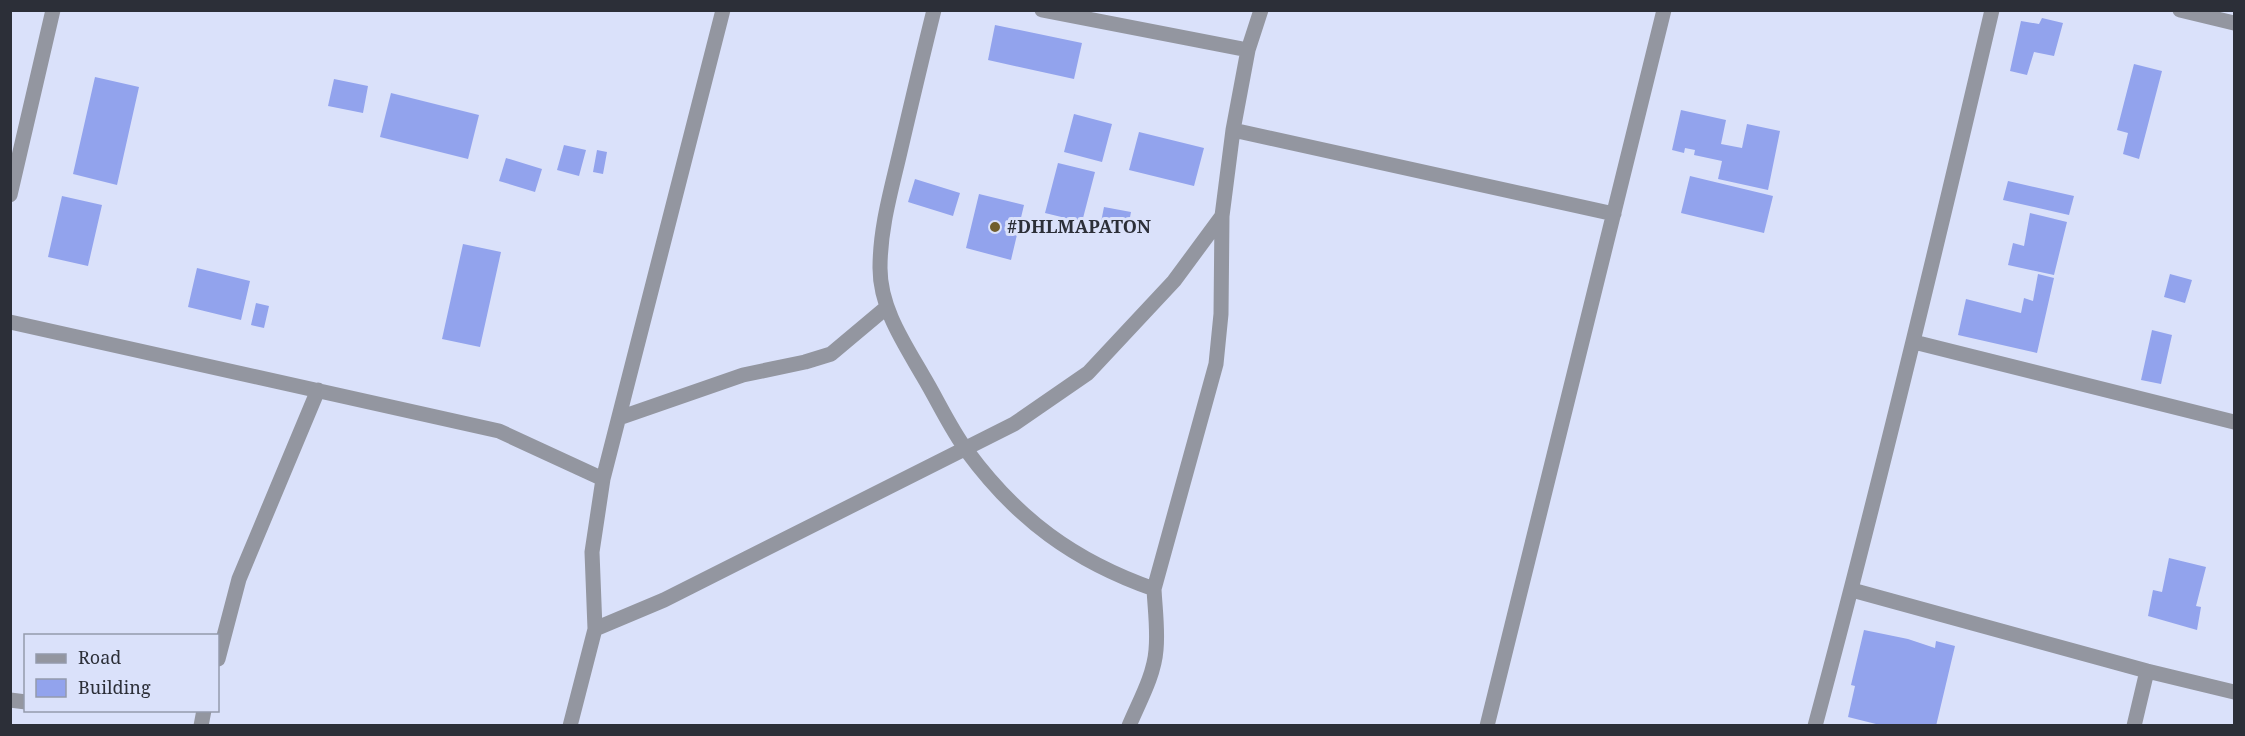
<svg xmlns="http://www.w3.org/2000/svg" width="2245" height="736" font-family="'Noto Serif',serif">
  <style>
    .building { fill: #92a3ed }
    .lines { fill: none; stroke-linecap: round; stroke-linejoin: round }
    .minor { stroke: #9396a0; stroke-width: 15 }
    .poi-dot { fill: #715e2d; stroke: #dae1fa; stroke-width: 2 }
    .labels { text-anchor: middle; stroke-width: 6; stroke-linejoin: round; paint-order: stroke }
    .poi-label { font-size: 18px; font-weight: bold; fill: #2c2f38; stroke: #dae1fa; text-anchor: start }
  </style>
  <rect width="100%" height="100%" fill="#dae1fa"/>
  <path class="building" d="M2042,18L2063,23L2054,56L2034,52L2027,75L2010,71L2021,21L2039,24Z
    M995,25L1082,43L1074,79L988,60Z
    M2134,64L2162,71L2139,159L2123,154L2128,133L2117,130Z
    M95,77L139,87L117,185L73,174Z
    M334,79L368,86L363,113L328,106Z
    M391,93L479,115L468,159L380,137Z
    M1681,110L1726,120L1721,144L1742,148L1747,124L1780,131L1768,190L1718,179L1722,161L1694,155L1695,150L1685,148L1684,153L1672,150Z
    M1074,114L1112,124L1102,162L1064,152Z
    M1139,132L1204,148L1194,186L1129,170Z
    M564,145L586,150L579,176L557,170Z
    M597,150L607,152L603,174L593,172Z
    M506,158L542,169L535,192L499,181Z
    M1058,163L1095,172L1082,222L1045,213Z
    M1690,176L1773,196L1764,233L1681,213Z
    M915,179L960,193L953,216L908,202Z
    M2008,181L2074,196L2069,215L2003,200Z
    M979,194L1024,205L1011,260L966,248Z
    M62,196L102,205L88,266L48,257Z
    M1104,207L1131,212L1127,233L1100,227Z
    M2030,213L2067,222L2054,275L2008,265L2013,243L2024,246Z
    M463,244L501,252L480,347L442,339Z
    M197,268L250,281L241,320L188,307Z
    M2038,274L2054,278L2037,353L1958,335L1966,299L2021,313L2024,298L2033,301Z
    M2170,274L2192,280L2185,303L2164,297Z
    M256,303L269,306L264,328L251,325Z
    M2152,330L2172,335L2161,384L2141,380Z
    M2169,558L2206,567L2196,606L2201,607L2197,630L2148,616L2153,590L2162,592Z
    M1864,630L1908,639L1935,648L1936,641L1955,646L1936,726H1884L1848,717L1855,686L1851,685Z"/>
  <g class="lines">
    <path class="minor" d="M934,10C922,58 911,105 900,152C891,191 880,228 880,268C880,308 904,343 923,376C938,401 950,428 967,451C1017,519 1074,561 1154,589C1155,609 1158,630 1156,650C1154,676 1139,702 1129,726
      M1042,10L1248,50L1261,10
      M2180,10L2234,23
      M1233,130L1614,214
      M10,195L53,10
      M10,322L499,431L603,479L592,552L595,629L570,726
      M1914,342L2234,422
      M619,418L743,375L805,362L831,354L887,307
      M603,479L723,10
      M1154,589L1216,364L1221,314L1222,216
      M1852,590L2147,671L2234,692
      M595,629L664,600L1014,424L1088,373L1174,281L1222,216L1233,130L1248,50
      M218,659L239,579L318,390
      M10,700L26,702
      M201,726L204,710
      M1487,726L1664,10
      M1815,726C1879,488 1936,250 1992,10
      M2134,726L2147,671"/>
  </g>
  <circle class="poi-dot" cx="995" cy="227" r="6"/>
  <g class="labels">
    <g class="poi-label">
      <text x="1007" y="233">#DHLMAPATON</text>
    </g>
  </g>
  <rect width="2245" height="736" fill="none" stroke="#2c2f38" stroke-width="24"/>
  <rect x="24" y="634" width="195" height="78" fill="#dae1fa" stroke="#949aac" stroke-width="1.5"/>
  <rect x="36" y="654" width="30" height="9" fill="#9396a0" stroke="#949aac" stroke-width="1.5"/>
  <text x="78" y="664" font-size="18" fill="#2c2f38">Road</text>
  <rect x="36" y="679" width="30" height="18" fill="#92a3ed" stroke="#949aac" stroke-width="1.5"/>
  <text x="78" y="694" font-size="18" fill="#2c2f38">Building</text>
</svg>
